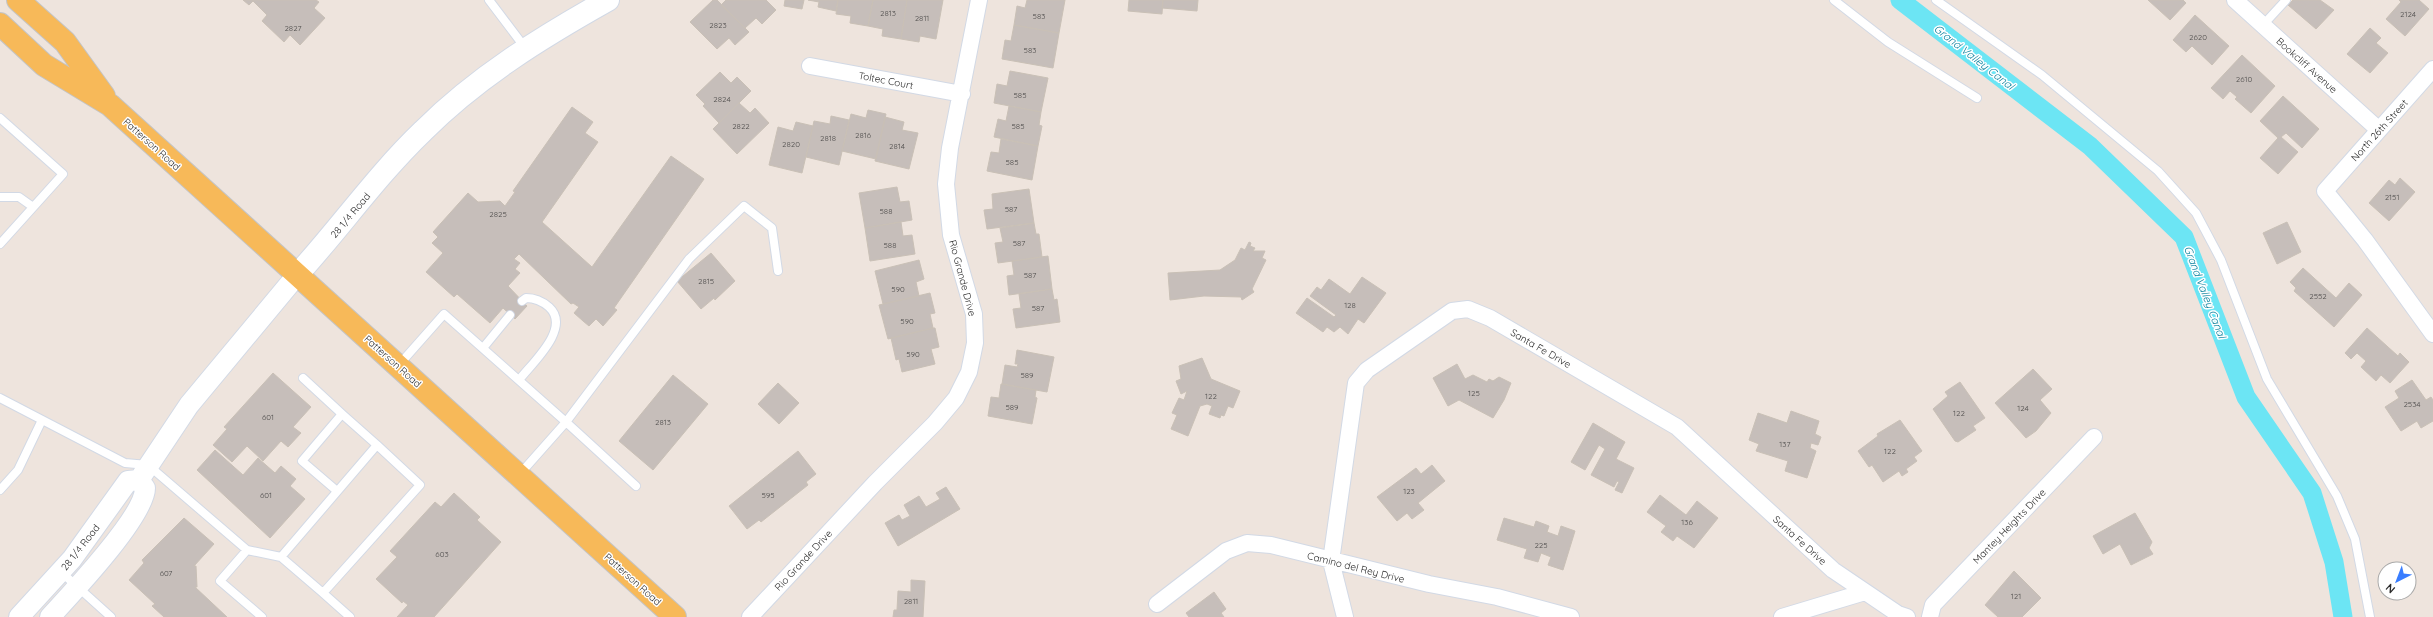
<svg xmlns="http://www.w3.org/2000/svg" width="2433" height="617" font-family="Quicksand,sans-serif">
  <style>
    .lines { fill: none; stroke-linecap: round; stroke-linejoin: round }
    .canal { stroke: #6ce5f4; stroke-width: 19 }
    .building { fill: #c6beba; stroke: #c9c0b6 }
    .service-casing { stroke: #d2d9e5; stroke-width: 10 }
    .minor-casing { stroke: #d2d9e5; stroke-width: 18 }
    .tertiary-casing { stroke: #d2d9e5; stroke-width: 22 }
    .secondary-casing { stroke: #d2d9e5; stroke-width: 24 }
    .primary-casing { stroke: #c4c4c4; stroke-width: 24 }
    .service { stroke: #fff; stroke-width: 8 }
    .minor { stroke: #fff; stroke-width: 16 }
    .tertiary { stroke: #fff; stroke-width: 20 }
    .secondary { stroke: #fff; stroke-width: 22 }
    .primary { stroke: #f7b959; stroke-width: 22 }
    .labels { text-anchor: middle; stroke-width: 3; stroke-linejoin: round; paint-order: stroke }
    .number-label { font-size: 8px; fill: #52504f }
    .street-label { font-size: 10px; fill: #2b2b2b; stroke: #fff }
    .water-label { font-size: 11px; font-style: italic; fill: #08819d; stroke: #fff }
  </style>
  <rect width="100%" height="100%" fill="#eee4dd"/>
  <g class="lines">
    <path class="canal" d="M1900,0L2090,146L2184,237L2246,397L2312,493L2334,562L2343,617"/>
  </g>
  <path class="building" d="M243,0H316L319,2L314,8L325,18L300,45L290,35L284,42L262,21L267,15L253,1L249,5Z
    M713,0H717L749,32L735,45L729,38L717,49L690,22Z
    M726,0H766L776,10L762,24L756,18L745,28L721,5Z
    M785,0H804L802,9L784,6Z
    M808,0H838L836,11L818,7L819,2Z
    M838,0H873L868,26L850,23L851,16L836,14Z
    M873,0H907L901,39L882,36L883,29L868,26Z
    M907,0H943L936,39L920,36L919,42L901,39Z
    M1027,0H1065L1059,33L1014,25L1017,6L1025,8Z
    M1129,0H1163L1162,14L1128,11Z
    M1163,0H1198L1197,11L1162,8Z
    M2148,0H2183L2186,3L2170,20Z
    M2293,0H2320L2334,10L2316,29L2288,5Z
    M2399,0H2419L2429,9L2405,36L2386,19L2401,2Z
    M2195,15L2229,46L2212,65L2192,46L2186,52L2173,40Z
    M1014,25L1059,33L1053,68L1002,59L1005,40L1011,41Z
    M2370,28L2381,38L2376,43L2388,53L2370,73L2347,54Z
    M2242,55L2275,86L2251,113L2235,99L2237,97L2230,91L2223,99L2211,88Z
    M1010,71L1048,78L1041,112L994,103L997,84L1007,86Z
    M720,72L731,83L737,77L751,91L719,123L703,106L705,104L696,95Z
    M2283,96L2319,129L2302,148L2286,133L2281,137L2298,152L2278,174L2260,158L2278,138L2260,121Z
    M739,103L750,113L755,108L769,123L737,154L713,129Z
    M1009,106L1041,112L1039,125L1042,126L1038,146L994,137L998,119L1006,121Z
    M572,107L593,122L585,133L598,142L542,222L592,267L671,156L704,179L614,308L617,310L603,326L596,319L589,326L583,321L574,313L579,307L573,303L571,304L519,254L514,259L520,263L515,269L520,273L508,286L527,306L515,319L503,308L490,323L457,294L454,297L426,272L443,253L432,243L438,237L433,232L468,193L478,202L500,201L505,206L515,192L513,191Z
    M868,110L886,114L876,159L842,151L851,114L866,118Z
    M831,116L849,120L839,165L806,157L814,121L830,124Z
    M885,117L904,122L902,130L918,133L909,169L875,161Z
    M796,122L813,126L802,173L769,165L778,127L793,131Z
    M1001,139L1038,146L1032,180L987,171L991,152L999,153Z
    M2400,178L2415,192L2389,221L2369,203L2389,180L2395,185Z
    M897,187L900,202L909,201L912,220L865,228L859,193Z
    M1029,189L1034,223L987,229L984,210L993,209L992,194Z
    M901,222L903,236L912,235L915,254L870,261L865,228Z
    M2287,222L2301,252L2277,264L2263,233Z
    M1034,223L1036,234H1039L1042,257L998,263L995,243L1003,242L1000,228Z
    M1249,242L1251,243L1250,246L1255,248L1253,251H1265L1262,258L1266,260L1252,289L1254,292L1242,300L1241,297L1204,296L1170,300L1168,273L1220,270L1235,260L1241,248L1245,250Z
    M711,253L735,281L715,300L714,298L701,309L677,281Z
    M1048,256L1052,289L1009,295L1007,276L1014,275L1012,261Z
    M919,260L924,279L916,282L919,296L883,304L875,271Z
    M2303,268L2336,298L2349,283L2362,295L2334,327L2294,291L2296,288L2290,282Z
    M1362,277L1386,293L1364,323L1358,319L1348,334L1340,327L1334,332L1327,327L1323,332L1296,313L1307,298L1334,317L1336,315L1310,296L1317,287L1321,290L1329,279L1350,294Z
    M1052,289L1054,300L1057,299L1060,322L1016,328L1013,309L1021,308L1019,294Z
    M930,293L935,313L930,314L933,328L888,339L879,305Z
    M933,328H935L939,347L931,349L935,364L902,372L899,359L896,360L891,338Z
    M2367,328L2398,356L2400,353L2409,362L2390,383L2381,375L2376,381L2361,367L2366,361L2357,353L2351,359L2345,353Z
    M1017,350L1054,357L1047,392L1002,384L1005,365L1017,367L1018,364H1015Z
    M1202,358L1211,379L1240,391L1233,408L1228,406L1224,416L1221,415L1220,418L1209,414L1212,406L1207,404L1200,406L1188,436L1171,429L1177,415L1172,413L1179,398L1184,400L1187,391L1181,394L1176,381L1181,379L1179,366Z
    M1457,364L1465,379L1473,375L1487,382L1489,379L1493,381L1499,377L1511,383L1504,400L1493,418L1459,400L1448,406L1433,378Z
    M2033,369L2052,389L2040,400L2051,413L2036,431L2026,438L1995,403Z
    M273,373L311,407L293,427L301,433L288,447L281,441L263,461L247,446L232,462L213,445L227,429L224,427Z
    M673,375L708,404L653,470L619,441Z
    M2412,380L2426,400L2431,397L2433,400V421L2421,428L2417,421L2401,431L2385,407L2399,398L2395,391Z
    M1960,382L1985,418L1973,426L1976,430L1958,442L1955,441L1933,409L1948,396L1945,392Z
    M778,383L799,403L779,424L758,404Z
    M1001,384L1036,390L1035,397L1037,398L1032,424L988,416L991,397L999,398Z
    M1791,411L1819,421L1815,434L1821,437L1818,445L1811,443L1810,448L1816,451L1807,478L1785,471L1788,461L1756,451L1759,444L1749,440L1758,413L1787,423Z
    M1900,420L1922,451L1914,457L1917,461L1906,469L1908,472L1902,476L1899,471L1883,482L1872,465L1869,467L1858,451L1878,436L1877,434Z
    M1593,423L1625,442L1616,459L1634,468L1622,493L1615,490L1619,482L1617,481L1614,487L1591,475L1605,449L1599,445L1585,470L1571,462Z
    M215,450L243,475L258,458L275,473L281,466L296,479L290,486L305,499L270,538L197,470Z
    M798,451L816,474L806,482L808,485L761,522L759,520L747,529L729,506Z
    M1432,465L1445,481L1418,503L1424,510L1412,519L1407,513L1397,521L1377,497L1416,468L1421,474Z
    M946,487L960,509L898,546L885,523L899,515L902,520L910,516L904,505L919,496L926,507L940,499L936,493Z
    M454,493L480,517L477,520L501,542L434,617H397L408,605L403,601L402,603L376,579L397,557L390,551L435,502L441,507Z
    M1660,495L1686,515L1697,501L1718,518L1694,548L1677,536L1673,541L1661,532L1666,526L1647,512Z
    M2135,513L2152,542L2149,548L2153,554L2131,565L2120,544L2103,554L2093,536Z
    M184,518L214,544L194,566H196L197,587H195L227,617H164L152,606L155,604L129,580L144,563L142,560Z
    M1504,518L1534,527L1536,521L1549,526L1547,532L1558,536L1561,526L1575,531L1563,570L1548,565L1551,557L1541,553L1538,562L1524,558L1527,549L1497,540Z
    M2014,571L2041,598L2022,617H1998L1985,605Z
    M911,580L925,581L923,617H893L894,610H897L898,591L911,592Z
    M1214,592L1226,609L1221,613L1224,617H1189L1186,613Z"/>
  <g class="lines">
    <g class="service-casing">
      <path id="service" d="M489,0L526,49
        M1834,0L1888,42L1977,98
        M1936,0L2042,75L2158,171L2196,213L2221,260L2267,379L2337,496L2355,539L2370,617
        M2263,25L2286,0
        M0,118L63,174L0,244
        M1,197H19L33,207
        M483,348L510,315
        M398,366L444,314L566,422L519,475
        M303,378L342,414
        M519,380C532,363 572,328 549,307C542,301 535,298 526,298L522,301
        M0,398L125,463L148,465L247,550L281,557L377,445L420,485L323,593L350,617
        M636,486L566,422L689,259L744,206L772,228L778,271
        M0,490L18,470L42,420
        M337,491L302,461L342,414L377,445
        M247,550L220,581L262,617
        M281,557L323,593
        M61,572L111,617"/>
    </g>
    <g class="minor-casing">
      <path id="minor" d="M2235,0L2379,130
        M810,66L962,94
        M2433,69L2325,191L2365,240L2433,334
        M1157,604L1226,551L1247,543L1271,545L1429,584L1497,597L1571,617
        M750,617L875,483L935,423L956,398L969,372L975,343L974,314L951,235L946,184L950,148L979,0
        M1345,617L1331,561L1356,383L1367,370L1452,311L1468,309L1490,318L1677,427L1833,570L1898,614L1907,617
        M1782,617L1865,592
        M1930,617L1933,605L2094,437"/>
    </g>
    <g class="tertiary-casing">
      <path id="tertiary" d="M139,480L189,405L297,275
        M19,617L72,559L128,481L139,480
        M50,617C71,594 145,516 145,488L139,480"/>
    </g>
    <g class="secondary-casing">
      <path id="secondary" d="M297,275C340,228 377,175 423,131C477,77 542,37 608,0"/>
    </g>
    <g class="primary-casing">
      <path id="primary" d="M18,0L65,42L104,96
        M0,24L44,65L110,105L675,617"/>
    </g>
    <use href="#service" class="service"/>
    <use href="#minor" class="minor"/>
    <use href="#tertiary" class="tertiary"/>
    <use href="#secondary" class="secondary"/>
    <use href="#primary" class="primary"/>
  </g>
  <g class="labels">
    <g class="number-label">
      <text x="888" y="16">2813</text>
      <text x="2408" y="17">2124</text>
      <text x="1039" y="19">583</text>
      <text x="922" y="21">2811</text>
      <text x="718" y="28">2823</text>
      <text x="293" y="31">2827</text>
      <text x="2198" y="40">2620</text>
      <text x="1030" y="53">583</text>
      <text x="2244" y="82">2610</text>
      <text x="1020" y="98">585</text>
      <text x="722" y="102">2824</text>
      <text x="741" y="129">2822</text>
      <text x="1018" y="129">585</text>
      <text x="863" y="138">2816</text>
      <text x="828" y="141">2818</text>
      <text x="791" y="147">2820</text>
      <text x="897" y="149">2814</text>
      <text x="1012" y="165">585</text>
      <text x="2392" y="200">2151</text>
      <text x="1011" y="212">587</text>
      <text x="886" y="214">588</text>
      <text x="498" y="217">2825</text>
      <text x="1019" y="246">587</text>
      <text x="890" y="248">588</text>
      <text x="1030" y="278">587</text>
      <text x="706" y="284">2815</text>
      <text x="898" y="292">590</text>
      <text x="2318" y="299">2552</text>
      <text x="1350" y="308">128</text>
      <text x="1038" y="311">587</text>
      <text x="907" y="324">590</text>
      <text x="913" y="357">590</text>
      <text x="1027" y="378">589</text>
      <text x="1474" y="396">125</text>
      <text x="1211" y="399">122</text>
      <text x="2412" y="407">2534</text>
      <text x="1012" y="410">589</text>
      <text x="2023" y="411">124</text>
      <text x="1959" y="416">122</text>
      <text x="268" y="420">601</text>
      <text x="663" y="425">2813</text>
      <text x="1785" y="447">137</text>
      <text x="1890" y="454">122</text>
      <text x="1409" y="494">123</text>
      <text x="266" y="498">601</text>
      <text x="768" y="498">595</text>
      <text x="1687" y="525">136</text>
      <text x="1541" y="548">225</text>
      <text x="442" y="557">603</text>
      <text x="166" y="576">607</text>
      <text x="2016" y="599">121</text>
      <text x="911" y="604">2811</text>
    </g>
    <g class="street-label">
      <text transform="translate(2307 65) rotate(42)" y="4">Bookcliff Avenue</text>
      <text transform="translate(886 80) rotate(11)" y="4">Toltec Court</text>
      <text transform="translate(2379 130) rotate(-48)" y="4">North 26th Street</text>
      <text transform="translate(152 144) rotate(42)" y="4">Patterson Road</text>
      <text transform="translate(350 215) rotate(-50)" y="4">28 1/4 Road</text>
      <text transform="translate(963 278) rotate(75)" y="4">Rio Grande Drive</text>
      <text transform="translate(1541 348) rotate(30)" y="4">Santa Fe Drive</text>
      <text transform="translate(393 361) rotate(42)" y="4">Patterson Road</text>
      <text transform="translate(2009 526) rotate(-46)" y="4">Mantey Heights Drive</text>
      <text transform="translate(1800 540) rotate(42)" y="4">Santa Fe Drive</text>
      <text transform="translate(80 547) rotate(-52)" y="4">28 1/4 Road</text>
      <text transform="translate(803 560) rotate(-47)" y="4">Rio Grande Drive</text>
      <text transform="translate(1356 567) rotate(14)" y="4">Camino del Rey Drive</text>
      <text transform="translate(633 579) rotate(42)" y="4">Patterson Road</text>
    </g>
    <g class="water-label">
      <text transform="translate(1974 57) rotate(38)" y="4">Grand Valley Canal</text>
      <text transform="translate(2205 292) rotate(69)" y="4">Grand Valley Canal</text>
    </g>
  </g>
  <g transform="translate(2397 581) rotate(222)"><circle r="19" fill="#ffffff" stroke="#aaaaaa"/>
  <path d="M0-3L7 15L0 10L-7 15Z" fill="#397dff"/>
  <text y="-6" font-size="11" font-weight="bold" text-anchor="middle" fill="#2b2b2b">N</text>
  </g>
</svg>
